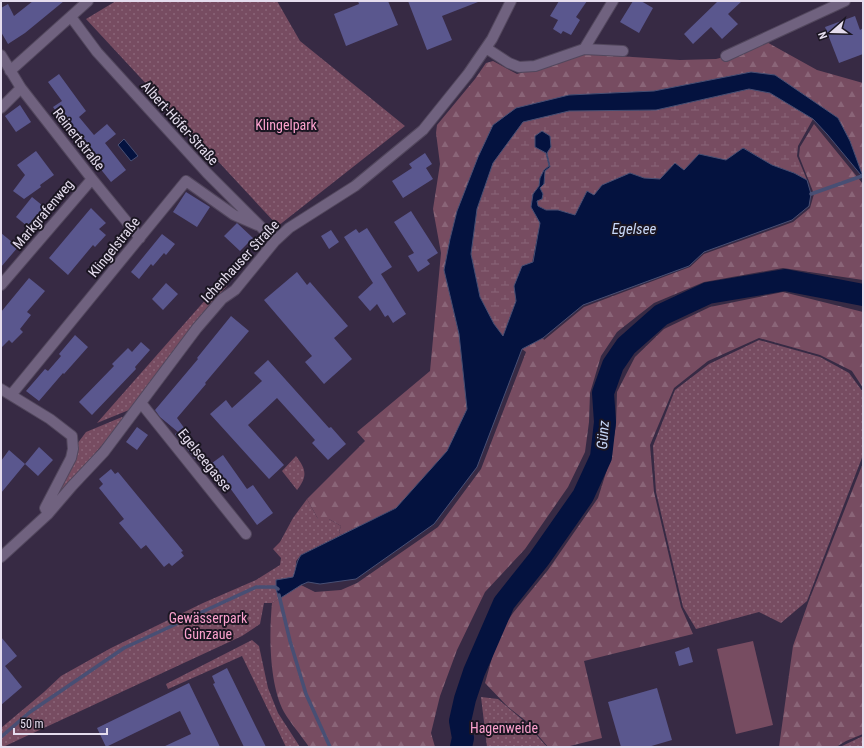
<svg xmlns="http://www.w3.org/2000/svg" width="864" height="748" font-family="'Roboto Condensed',sans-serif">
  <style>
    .grass { fill: url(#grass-dots) }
    .forest { fill: url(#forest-firs) }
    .wetland { fill: url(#wetland-marsh) }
    .pitch { fill: #774c61 }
    .water { fill: #04123f; stroke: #484f74 }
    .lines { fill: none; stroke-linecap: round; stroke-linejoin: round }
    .stream { stroke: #484f74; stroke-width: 3.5 }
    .river { stroke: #04123f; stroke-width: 22 }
    .building { fill: #5a578e }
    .street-casing { stroke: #52475d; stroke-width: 12 }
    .street { stroke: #70627f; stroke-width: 10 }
    .labels { text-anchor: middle; stroke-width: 4; stroke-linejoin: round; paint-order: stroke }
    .street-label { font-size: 14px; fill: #e5ddee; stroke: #1b1622 }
    .park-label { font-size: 14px; fill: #fba1cd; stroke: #1b1622 }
    .water-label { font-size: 15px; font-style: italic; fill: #c8d8f8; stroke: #1b1622 }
  </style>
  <defs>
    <pattern id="grass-dots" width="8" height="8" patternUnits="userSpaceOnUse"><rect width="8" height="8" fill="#774c61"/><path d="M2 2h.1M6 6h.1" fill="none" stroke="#8a6578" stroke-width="1.8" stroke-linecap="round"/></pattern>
    <pattern id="forest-firs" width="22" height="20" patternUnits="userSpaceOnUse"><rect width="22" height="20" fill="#774c61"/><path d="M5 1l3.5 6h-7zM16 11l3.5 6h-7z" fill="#8a6578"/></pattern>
    <pattern id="wetland-marsh" width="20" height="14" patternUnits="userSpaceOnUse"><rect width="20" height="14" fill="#774c61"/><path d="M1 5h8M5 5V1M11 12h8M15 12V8" fill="none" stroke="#8a6578"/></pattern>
  </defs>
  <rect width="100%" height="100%" fill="#372a44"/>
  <path class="grass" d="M116,1H277L300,41L405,126L278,226L86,19Z
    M222,281L227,286L207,308L129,410L97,423Z
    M759,340L820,357L849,373L863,392V455L807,601L781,623L759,612L696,629L683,607L656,492L653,446L675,390L709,364Z
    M122,417L124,419L59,496L56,493L77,444L86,432Z
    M296,456C306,469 308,476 297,490L282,471Z
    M307,499L318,519H329L341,526L339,532L341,535L301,555L296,561V570L293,577L276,589L279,599L272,603H264L260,624L242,636L3,747H1V728L44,692L61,676L111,648L203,603L256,580L280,565L281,558L273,549L280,542L293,518Z
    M252,640L259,646L268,688L278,713L300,747H286L242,656L168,689L166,684Z
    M481,697L498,699L525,722L547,747H487Z
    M863,736V747H840Z"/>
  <path class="forest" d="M763,40L817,70L863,83V177L861,175L862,174L850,141L838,118L775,75L751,72L654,91L569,95L457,211L450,239L444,270L459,334L467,409L447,451L396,508L341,535L339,532L341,526L329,519H318L307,499L365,441L357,432L430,371L441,253L433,209L440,164L436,133L437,125L475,79L486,63L493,61L517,74L578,55H601L680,60L716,59L732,55Z
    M814,124L863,184V280L783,268L704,282L654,303L617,332L601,356L590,393L589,422L585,452L568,487L525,549L485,592L457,650L440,696L431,733L435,747H309C301,735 291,724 284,712C269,684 269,634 272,603L301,585L315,592L341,590L357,583L438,527L481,469L526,352L522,349L543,338L544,340L584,307L690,267L704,254L793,222L810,208L814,194L799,156L800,147Z
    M783,292L863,312V388L852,371L820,355L759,338L708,361L674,388L650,445L654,492L681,607L693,634L584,661L602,738L566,747H548L526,721L508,707L485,683L499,633L513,613L548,570L598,498L610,460L616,425L617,392L635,357L664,329L710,307Z
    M863,463V734L846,741L836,747H779L793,646L808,603Z"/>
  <path class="wetland" d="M749,89L770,93L813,119L798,146L797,156L807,180L794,173L772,165L744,148L726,160L699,155L684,170L675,164L660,179L644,178L630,173L594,195L575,215L558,210H546L538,206L537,200L543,194L540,188L544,183L545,171L550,166L547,153L541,151L546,153L549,166L544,170L540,178L539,186L533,194L531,207L540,223L532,263L514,286L516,301L503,336L494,324L480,297L471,254L477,209L493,163L523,122L569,111L656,110Z"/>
  <path class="pitch" d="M753,641L773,725L736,734L717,649Z"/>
  <path class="water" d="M751,72L775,75L838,118L850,141L862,174L861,175L827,134L813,119L770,93L749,89L656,110L569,111L523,122L493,163L477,209L471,254L480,297L494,324L503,336L516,301L514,286L522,266L533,262L540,223L531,207L533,194L539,186L540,178L544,170L549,166L546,153L535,147V136L542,131L550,136L551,147L547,153L550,167L545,171L544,184L540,188L543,194L542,199L537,201L538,206L546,210H558L575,215L587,191L594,195L602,185L630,173L644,178L660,179L675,163L684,170L699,154L726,160L743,148L772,165L794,173L807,180L811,194L809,206L792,220L704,252L689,266L583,305L543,338L522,349L477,467L434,524L356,579L320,584L308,582L301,585L279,599L276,589V580L293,577C296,569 296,562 301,555L396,508L447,451L467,409L459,334L444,270L450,239L457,211L478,157L493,125L516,108L569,95L654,91Z
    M124,139L138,156L131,161L118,145Z"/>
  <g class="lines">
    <path class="stream" d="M811,194L862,176
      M279,595L290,641L306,694L330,747
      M1,737L30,712L124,648L256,587H275L278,589"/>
    <path class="river" d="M461,747L463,738L460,721L465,699L474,672L504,603L539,559L583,496L601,457L605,422L603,393L613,365L626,346L661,315L708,293L785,280L863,295"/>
  </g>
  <path class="building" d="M33,1H64L25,33L8,44L1,32V8L8,4L14,16Z
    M358,1H388L398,25L346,46L334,14L359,4Z
    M408,1H478V2L442,16L452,40L427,50Z
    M559,1H587L576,17L580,20L571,35L563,31L561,34L553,29L558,20L550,16Z
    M633,1H641L653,8L639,33L620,22Z
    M718,1H742L728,14L738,24L722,39L711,27L693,44L684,34Z
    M855,16L860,30L863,28V54L839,63L825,27Z
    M59,74L86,111L79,117L94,135L107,124L116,134L105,143L126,170L111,182L91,157L92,156L67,125L66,126L53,107L62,101L48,82Z
    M20,105L31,122L16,132L5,116Z
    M36,151L54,175L40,185L41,187L24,199L13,191L25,175L17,165Z
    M425,153L432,164L426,168L433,179L403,198L392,181L412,168L409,164Z
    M186,192L210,207L197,227L173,212Z
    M32,197L48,210L32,230L16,217Z
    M91,208L106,223L99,229L106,235L95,247L93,245L68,275L49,258Z
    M411,211L438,253L427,260L430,264L418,272L408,256L414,253L394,222Z
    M237,223L253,238L240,251L224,236Z
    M367,228L392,267L381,274L406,314L393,323L388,315L385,317L377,304L370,311L358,297L373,283L344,237L356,229L359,233Z
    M331,230L339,242L329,249L321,236Z
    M1,233L18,247L1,267Z
    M162,234L175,244L166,255L164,253L153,266L151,264L139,279L131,272Z
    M297,272L307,285L310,282L348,326L334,338L352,359L324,384L305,362L312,356L264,300Z
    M29,278L45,291L27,312L31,315L20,329L23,332L12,343L9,340L1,348V312Z
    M166,283L178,294L163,310L152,299Z
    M231,316L249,331L205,383L206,384L177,418L203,454L195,459L175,434L178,432L160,417L155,410L198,359L197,358Z
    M75,335L88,347L64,374L63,373L39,401L26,391L45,369L48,371L61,356L59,354Z
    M141,342L150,350L135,367L136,369L92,415L79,402L114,366L112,364L128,348L132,352Z
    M268,360L329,428L331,427L346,444L328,460L312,443L315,440L277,398L248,425L284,465L269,479L210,414L226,400L232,408L262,381L254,373Z
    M137,427L148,435L137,450L126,442Z
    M39,447L53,460L38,476L25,464Z
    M9,450L25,464L1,493V461Z
    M223,455L247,489L253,485L273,513L257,525L230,488L226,491L208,466Z
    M111,469L115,474L118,472L183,551L181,552L184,556L172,566L169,563L164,567L146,545L141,549L119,523L124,519L99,488L103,484L99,479Z
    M1,637L17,656L5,666L22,687L1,705Z
    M689,647L693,662L679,666L675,652Z
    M227,668L256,727L266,747H244L213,684L215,683L212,676Z
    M189,683L220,747H163L191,734L180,711L106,747L97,728Z
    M657,688L672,740L648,747H621L608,702Z"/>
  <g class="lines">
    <g class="street-casing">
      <path id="street" d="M71,17L97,52L207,173L275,241
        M486,48L509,63L519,67L535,66L584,49L613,1
        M584,49L623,51
        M1,55L21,88L92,179L140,238
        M726,56L845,1
        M10,71L88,1
        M1,108L21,88
        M1,285L92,179
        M1,389L50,419L72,436L73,449L71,458L45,508L48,514
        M11,395L186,181L234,215L257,225
        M141,403L246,534
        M1,557L48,514L72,486L104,452L197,328L222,299L235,290L275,241L289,228L355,186L423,130L468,74L492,39L511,1"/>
    </g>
    <use href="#street" class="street"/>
  </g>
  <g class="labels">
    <g class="street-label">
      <text transform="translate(180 123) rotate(48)" y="5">Albert-Höfer-Straße</text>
      <text transform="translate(79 139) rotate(52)" y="5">Reinertstraße</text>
      <text transform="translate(43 214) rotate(-50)" y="5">Markgrafenweg</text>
      <text transform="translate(114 247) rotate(-51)" y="5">Klingelstraße</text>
      <text transform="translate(240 261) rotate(-47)" y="5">Ichenhauser Straße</text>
      <text transform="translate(205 460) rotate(51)" y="5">Egelseegasse</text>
    </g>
    <g class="park-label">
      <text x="286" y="130">Klingelpark</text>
      <text x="208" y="623">Gewässerpark<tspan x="208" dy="16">Günzaue</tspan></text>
      <text x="504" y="733">Hagenweide</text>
    </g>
    <g class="water-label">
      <text x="634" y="234">Egelsee</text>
      <text transform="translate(603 435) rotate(-86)" y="5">Günz</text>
    </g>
  </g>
  <rect width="864" height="748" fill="none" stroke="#e5ddee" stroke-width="4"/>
  <g transform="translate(832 32) rotate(250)" stroke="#1b1622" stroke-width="3" paint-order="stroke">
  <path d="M0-3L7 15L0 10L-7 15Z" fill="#e5ddee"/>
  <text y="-6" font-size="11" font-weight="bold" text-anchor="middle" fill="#e5ddee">N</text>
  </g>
  <path d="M14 728v6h93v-6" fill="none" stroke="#e5ddee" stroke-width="2"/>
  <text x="20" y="728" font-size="12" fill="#e5ddee" stroke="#1b1622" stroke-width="3" paint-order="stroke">50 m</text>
</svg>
